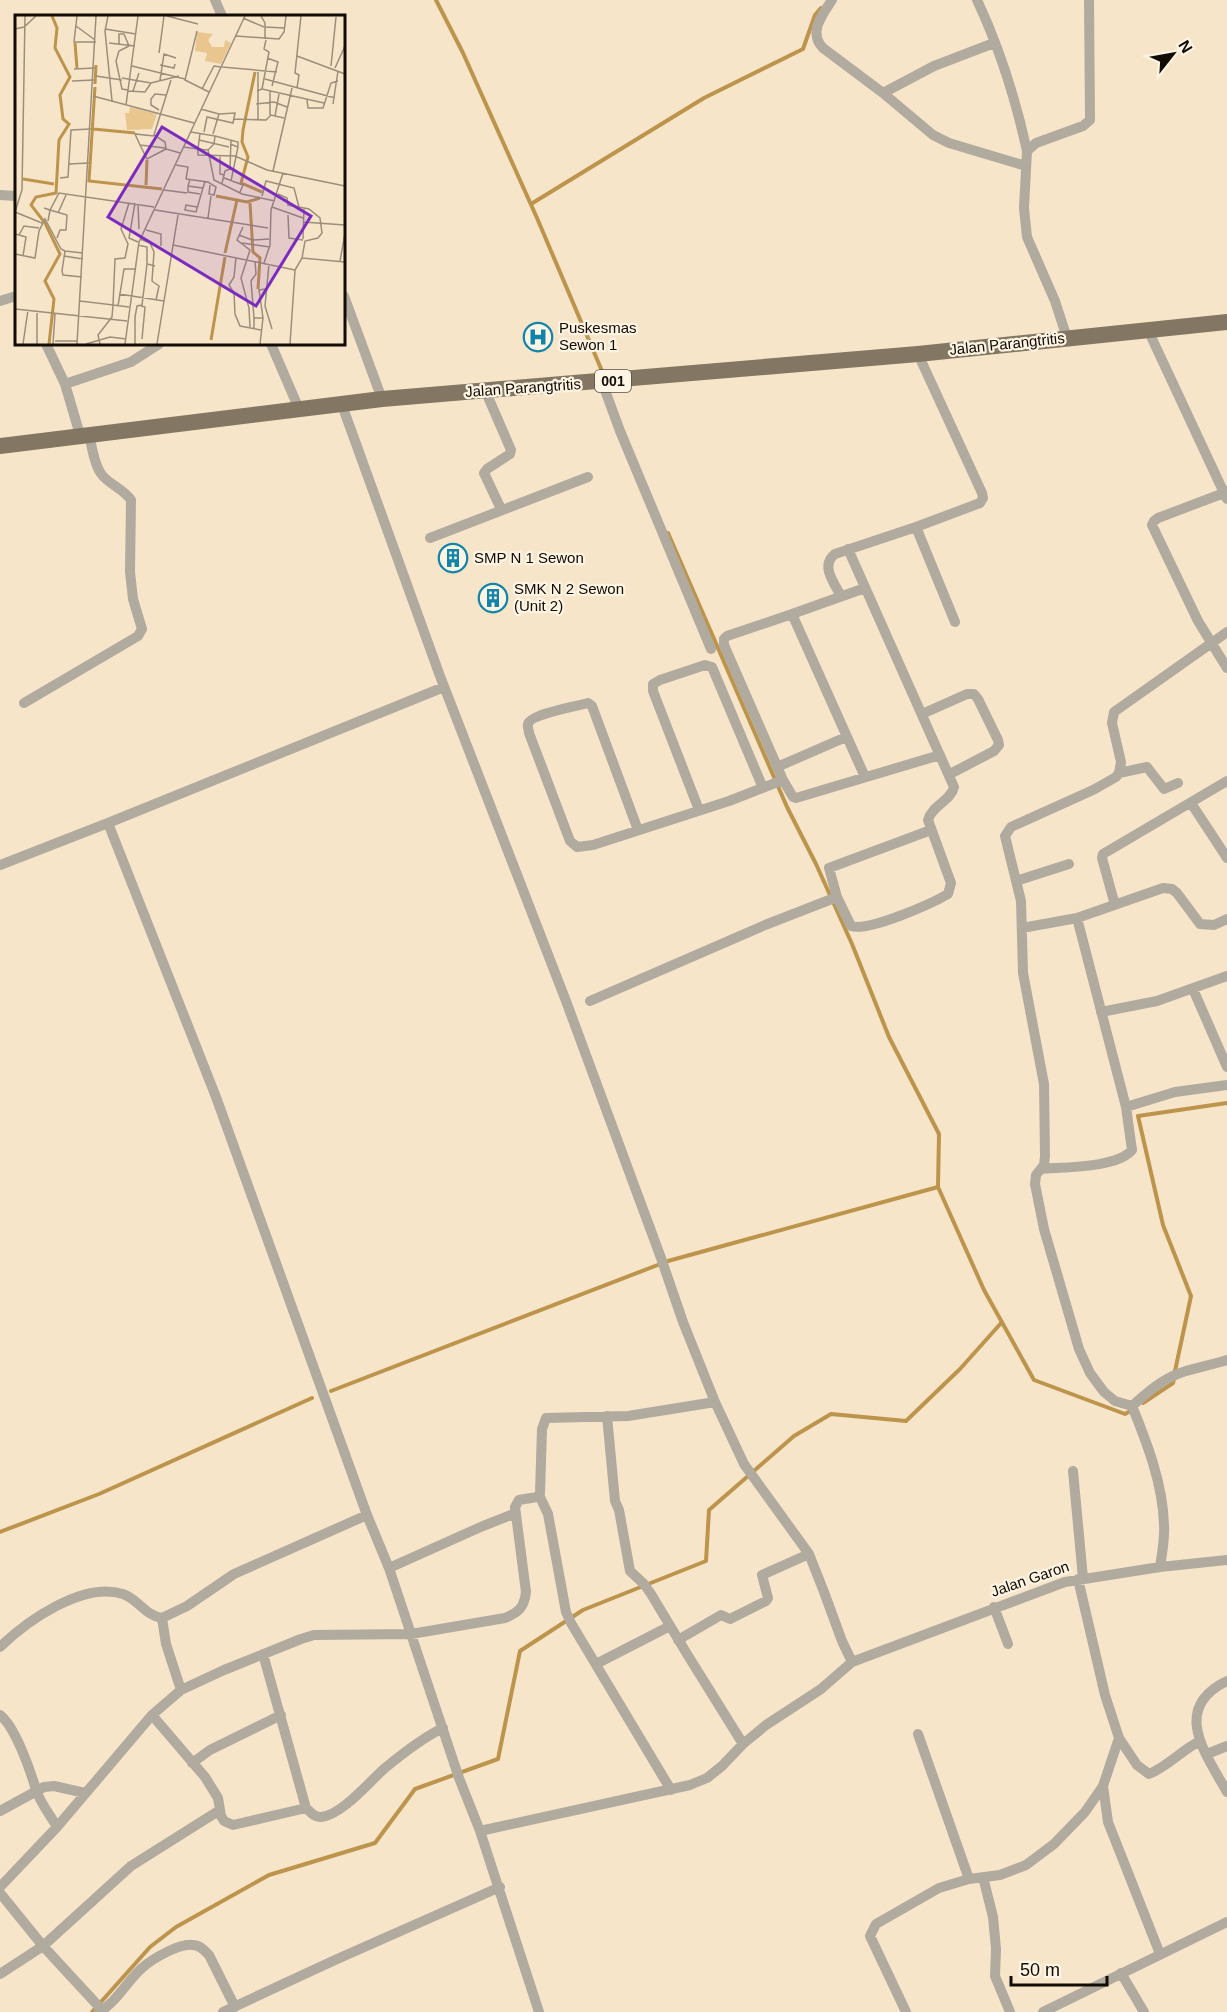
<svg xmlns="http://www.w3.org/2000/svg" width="1227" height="2012" font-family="Arial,sans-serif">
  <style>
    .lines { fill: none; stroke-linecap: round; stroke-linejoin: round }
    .stream { stroke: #bd944c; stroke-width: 4 }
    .minor { stroke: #b1aa9f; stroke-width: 10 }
    .primary { stroke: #837662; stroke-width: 16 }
    .labels { text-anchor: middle; stroke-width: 4.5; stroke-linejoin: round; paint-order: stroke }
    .shield { fill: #fef4e3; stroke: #585247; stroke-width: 1.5 }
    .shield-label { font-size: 14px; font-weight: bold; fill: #110c04 }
    .poi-label { font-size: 15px; fill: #110c04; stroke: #fef4e3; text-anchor: start }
    .street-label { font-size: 15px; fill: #110c04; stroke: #fef4e3 }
    .inset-river { fill: none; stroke: #bd944c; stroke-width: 3 }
    .inset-road { fill: none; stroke: #9b8e7b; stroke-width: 1.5 }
    .view { fill: #7b2cbf; fill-opacity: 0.15; stroke: #7b2cbf; stroke-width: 3 }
    .inset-edge { fill: none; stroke: #110c04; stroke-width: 3 }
  </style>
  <rect width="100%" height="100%" fill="#f7e5ca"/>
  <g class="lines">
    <path class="stream" d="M436,0L463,53L537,218L602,371
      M531,204L704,98L803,49L815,15L821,8
      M668,533L787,807L816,864L852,944L889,1037L939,1134L938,1187L984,1290L1034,1380L1125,1414L1132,1410
      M1175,1371L1191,1296L1163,1225L1138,1116L1227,1103
      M331,1391L668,1261L938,1187
      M1143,1403L1173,1383L1174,1379
      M0,1532L99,1494L312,1398
      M92,2012L150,1947L176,1927L269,1875L375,1843L415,1789L498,1759L520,1651L583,1610L706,1561L709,1510L794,1436L831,1414L906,1421L960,1369L1002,1322"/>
    <path class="minor" d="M215,0L222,16
      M832,0C822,15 808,33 823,48L883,93L933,135L949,143L1026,166
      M977,0C999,47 1016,101 1027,151
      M883,93L934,66L994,43
      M0,195L16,196
      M344,296L382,399
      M0,301L16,296
      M1148,330L1224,493L1227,491
      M1067,338L1055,301L1027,237L1024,208L1027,151L1036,143L1083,126L1090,120L1089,0
      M46,344L65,384L80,435
      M271,344L299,409
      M602,382L620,431L711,649
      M65,384L131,362L159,344
      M485,390L511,450L510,454L487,469L484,473L501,509
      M342,405L440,676L566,1001L661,1258L683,1322L715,1402L744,1464L809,1554L824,1592L842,1641L852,1662
      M1227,499L1224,493L1158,518L1154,521L1152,525L1198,621L1227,668
      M916,527L955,622
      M430,538L588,477
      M848,549L954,787C951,801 932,805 928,820L951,883L948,894C931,904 868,932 851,926L837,897L829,868L931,830
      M865,588L792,614L865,777
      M841,596C834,583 820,565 835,554L916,527L980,503L983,498L982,493L918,354
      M792,614L727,636L724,639V645L783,780L793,797L796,798L940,755
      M24,703L133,639L138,636L142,629L133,599L130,572L131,500C124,489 110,485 102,475C94,465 92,447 89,434
      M922,714L967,694H974L978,699L998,740L999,745L994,751L950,774
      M777,767L846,737
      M1119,773L1147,767L1164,789L1178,783
      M1191,803L1227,858
      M699,810L653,691V684L660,680L705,665L712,667L763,788
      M108,823L216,1097L367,1515L389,1568L459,1778L480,1831L539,2012
      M638,830L592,706L588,703C578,706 531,714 528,724C527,726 529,730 529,733L570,841L577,847L593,845L729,801L783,780
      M0,865L108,823L444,687
      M1016,881L1069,864
      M1115,905L1102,858L1103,854L1227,781
      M1022,928L1077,918L1163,888L1172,889L1177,893L1200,924L1214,925L1227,919
      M1193,989L1227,1067
      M590,1001L765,925L837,897
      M1101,1012L1157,1001L1227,976
      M1126,1107L1175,1092L1227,1085
      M1041,1169C1064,1167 1117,1168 1132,1150L1126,1107L1077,918
      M1132,1406C1147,1393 1161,1380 1180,1373C1195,1368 1211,1365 1227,1360
      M607,1416L615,1501L619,1510L630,1571L644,1584L651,1594L687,1654L743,1744
      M1073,1471L1083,1578
      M539,1495L548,1514L566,1612L571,1623L671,1790
      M1160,1567C1162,1553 1165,1539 1164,1525C1163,1484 1147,1443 1132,1406L1115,1401L1104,1392L1090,1373L1079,1349L1044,1229L1035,1184L1036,1175L1044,1165L1045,1156L1044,1084L1023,973L1021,901L1005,836L1011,827L1093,790L1116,777L1119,773L1121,762L1112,723L1114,712L1227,632
      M389,1568L483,1526L516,1513
      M1078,1579L1105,1695L1119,1738L1103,1786L1108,1822L1160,1954
      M994,1607L1008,1644
      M162,1618L166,1644L181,1690
      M678,1640L721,1615L730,1619L766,1601L768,1598L762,1575L809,1554
      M0,1647C27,1621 83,1581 123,1594C138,1599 146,1616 162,1618L187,1606L234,1574L367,1515
      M263,1654L306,1808
      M596,1664L670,1626
      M1227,1681C1171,1708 1205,1753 1227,1792
      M0,1715C15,1726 31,1772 36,1790C40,1802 50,1815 57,1827
      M152,1715L205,1777L218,1798L221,1816L224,1821L233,1825L306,1808C310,1812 315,1818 321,1817C342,1815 369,1782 385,1768C402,1754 422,1738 443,1728
      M918,1734L969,1879
      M1119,1738L1137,1765L1149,1774C1168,1766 1182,1750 1200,1741
      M1207,1754L1227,1746
      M192,1763L210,1750L281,1715
      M0,1811L44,1787L54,1786L85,1793
      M480,1831L690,1785L707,1778L722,1766L743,1744L766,1725L821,1689L852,1662L1065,1582L1160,1567L1227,1560
      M983,1877L993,1917L996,1949L995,1976L1010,2012
      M0,1887L57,1827L152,1715L181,1690L224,1670L301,1639L314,1635L411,1634L505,1618C519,1612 524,1608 526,1592L515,1507L519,1500L537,1497L540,1493L542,1429L546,1418L628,1416L715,1402
      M0,1893L43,1946L102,2010
      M1121,1973L1144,2012
      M0,1974L43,1946L131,1866L220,1810
      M99,2012C117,2002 127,1981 142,1968C152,1959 179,1943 193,1945C200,1945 205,1951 209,1955L235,2007
      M223,2012L335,1960L500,1887
      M906,2012L870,1936L876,1924L939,1888L969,1879L1000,1875L1026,1865L1054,1844L1085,1812L1103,1786
      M1043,2012L1227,1922"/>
    <path class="primary" d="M0,446L382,399L918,354L1227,322"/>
  </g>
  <defs>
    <g id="hospital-ring" transform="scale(1.5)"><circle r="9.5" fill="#fef4e3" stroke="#1184aa" stroke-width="1.5"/><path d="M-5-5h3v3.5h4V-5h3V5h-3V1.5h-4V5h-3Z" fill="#1184aa"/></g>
    <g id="building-ring" transform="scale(1.5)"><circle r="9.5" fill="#fef4e3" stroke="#1184aa" stroke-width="1.5"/><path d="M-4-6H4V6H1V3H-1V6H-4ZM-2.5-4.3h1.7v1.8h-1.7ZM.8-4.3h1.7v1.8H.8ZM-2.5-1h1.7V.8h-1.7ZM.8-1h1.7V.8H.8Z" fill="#1184aa"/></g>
  </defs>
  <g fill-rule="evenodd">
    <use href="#hospital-ring" x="538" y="337"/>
    <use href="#building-ring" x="453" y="558"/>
    <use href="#building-ring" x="493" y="598"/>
  </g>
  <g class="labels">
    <rect class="shield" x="595" y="370" width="36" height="22" rx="4.5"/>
    <g class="shield-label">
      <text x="613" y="386">001</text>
    </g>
    <g class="poi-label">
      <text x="559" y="333">Puskesmas<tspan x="559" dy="17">Sewon 1</tspan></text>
      <text x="474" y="563">SMP N 1 Sewon</text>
      <text x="514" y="594">SMK N 2 Sewon<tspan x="514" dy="17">(Unit 2)</tspan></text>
    </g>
    <g class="street-label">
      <text transform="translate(1007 344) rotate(-6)" y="5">Jalan Parangtritis</text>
      <text transform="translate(523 388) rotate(-4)" y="5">Jalan Parangtritis</text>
      <text transform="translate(1030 1579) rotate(-19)" y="5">Jalan Garon</text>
    </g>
  </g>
  <g transform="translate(15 15)">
    <rect width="330" height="330" fill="#f7e5ca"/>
    <path d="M182,17L198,19L193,25L197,32H209L210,25L216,28L206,49L190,46L192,38L180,36Z" fill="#e8c68e"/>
    <path d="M115,92L142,99L137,114L112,115L110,98H114Z" fill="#e8c68e"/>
    <path class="inset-river" d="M60,28L62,53M240,57L228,115L227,127L233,142L226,168L247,177M80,69L81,50M80,72L74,166L147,174M78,114L120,118M8,164L39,169M131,170L132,145M201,181L232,187L245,183M235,188L238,237L245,243L243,274M210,238L222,185M196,325L210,242M34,329L39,284L30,266L45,239L30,208L16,190L21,182L41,178L44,125L54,109L48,104L45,80L55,62L40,33L42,13L37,1"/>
    <path class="inset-road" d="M62,1L59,27H81M93,1L90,16L97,86M152,1L183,9M246,1L250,8V24M228,3L249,12L270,13M61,11L80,25M0,14L9,12L21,1M90,14L121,19M182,16L170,65L194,77M221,21L264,24L269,17L271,1M94,28L120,31M104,29V19H109L114,31M144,38L149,1M282,41L330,59M252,43L263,47L257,71M145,50L159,53L160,49M117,51L170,64M316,51L321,2M207,52L262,57M320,53L330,31M59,54L80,53M243,57V105M81,61L107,65M107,63L136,68L164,61M250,64L320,83M145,65L149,39L161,43M156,65L139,120L150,127L151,134L165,138M57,66L79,65M282,73L284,60L280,58L286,1M187,74L199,51L206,52M247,74L254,37L249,34L251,25M113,75L107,74L101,46L104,36L114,31M113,76L130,77L136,68M118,76L124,58M242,76L247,74L309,88M78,81L179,108M292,85L293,93H308L316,68L323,66M241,89L259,87L272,92M318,89L323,56M111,90L123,1M186,94L204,99L198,119M144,95L136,90V84L140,79L151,80M255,100V76M260,101L264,79M219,104L251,105L256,100L269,103M176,117L200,121L199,129L193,135L183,134V140L220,141L252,155L330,171M189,117L192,102L218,108L220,98L204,99M139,121L120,119L125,130L150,133M200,121L223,127V131M184,125L214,132M215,129L223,132L216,166M125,130L132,144L151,134M168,132L183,134L185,118M193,135L199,165L227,179L260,186M205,141V159L209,160M54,149L74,148M161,150L173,152L171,164M258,156L277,73M45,163L53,162L56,115L76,114M209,163L228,170L225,177M171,164L193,167L201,172L199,180L194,179L195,170M175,164L173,171L188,173M207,168L210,156L215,154L216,125M173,171V177L185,179M149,175L172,178M263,179L272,183L273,190L284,192M247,181L251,166L279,173L284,192L294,194L305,203L307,218L303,223L290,226L287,243M120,188L114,223L123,227M123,189L124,214M182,192L171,190L170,195L181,197L190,166M257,192L288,203M29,193L35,195L44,178L139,192M140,195L253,213M0,197L7,175L10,1M0,197L27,208M43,198L51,180M273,200L274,223L288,225M193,203L196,181M33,206L35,195L52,200L51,215H45L42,223M288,207L330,210M228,212L222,225L235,235L226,263L234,293L235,312M131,215L146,219V231M0,219L4,220L9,211L24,213M4,220L11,222L8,241M224,220L237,225L254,224M125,224L135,228L139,237L137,266L144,271L141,285M288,224L289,193M227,228L255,232M123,230L132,232V249L140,251M158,230L280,255M0,239L20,243L24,216L30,204L46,234L50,236M49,241L68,244M221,242L219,262L214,270L219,278L220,299L225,311L246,315M325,246L330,219M249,248L255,230L256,195L268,158M254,249L250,291L257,314M280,255L287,243L330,247M67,262L48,260L47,256L50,236L68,238M104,279L149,286M65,286L98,290L100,244L110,243L113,229L106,214L114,188M103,291L109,254H120M126,291L130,292L127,324M0,294L112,306M239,303L236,266L241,259L240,246M239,313V303H248M40,326H62M8,329L13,295M22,329V296M38,329L40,299M62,329L81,1M71,329L95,322L111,324M85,329L83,320L97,302L98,290L114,292M110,329L124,227L230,1M120,329V302L122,291L127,290L132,249M142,329L163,200M245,329L248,303L244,275L251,274M275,329L280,255"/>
    <path class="view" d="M147,112L296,201L241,291L93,202Z"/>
    <rect width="330" height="330" class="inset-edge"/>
  </g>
  <g transform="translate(1173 54) rotate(59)" stroke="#fef4e3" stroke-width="4.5" paint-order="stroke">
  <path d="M0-4.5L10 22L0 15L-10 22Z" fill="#110c04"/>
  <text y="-9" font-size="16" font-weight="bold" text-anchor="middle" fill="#110c04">N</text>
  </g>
  <path d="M1011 1976v9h96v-9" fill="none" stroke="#110c04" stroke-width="3"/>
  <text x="1020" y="1976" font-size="18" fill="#110c04" stroke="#fef4e3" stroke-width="4.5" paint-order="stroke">50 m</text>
</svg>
